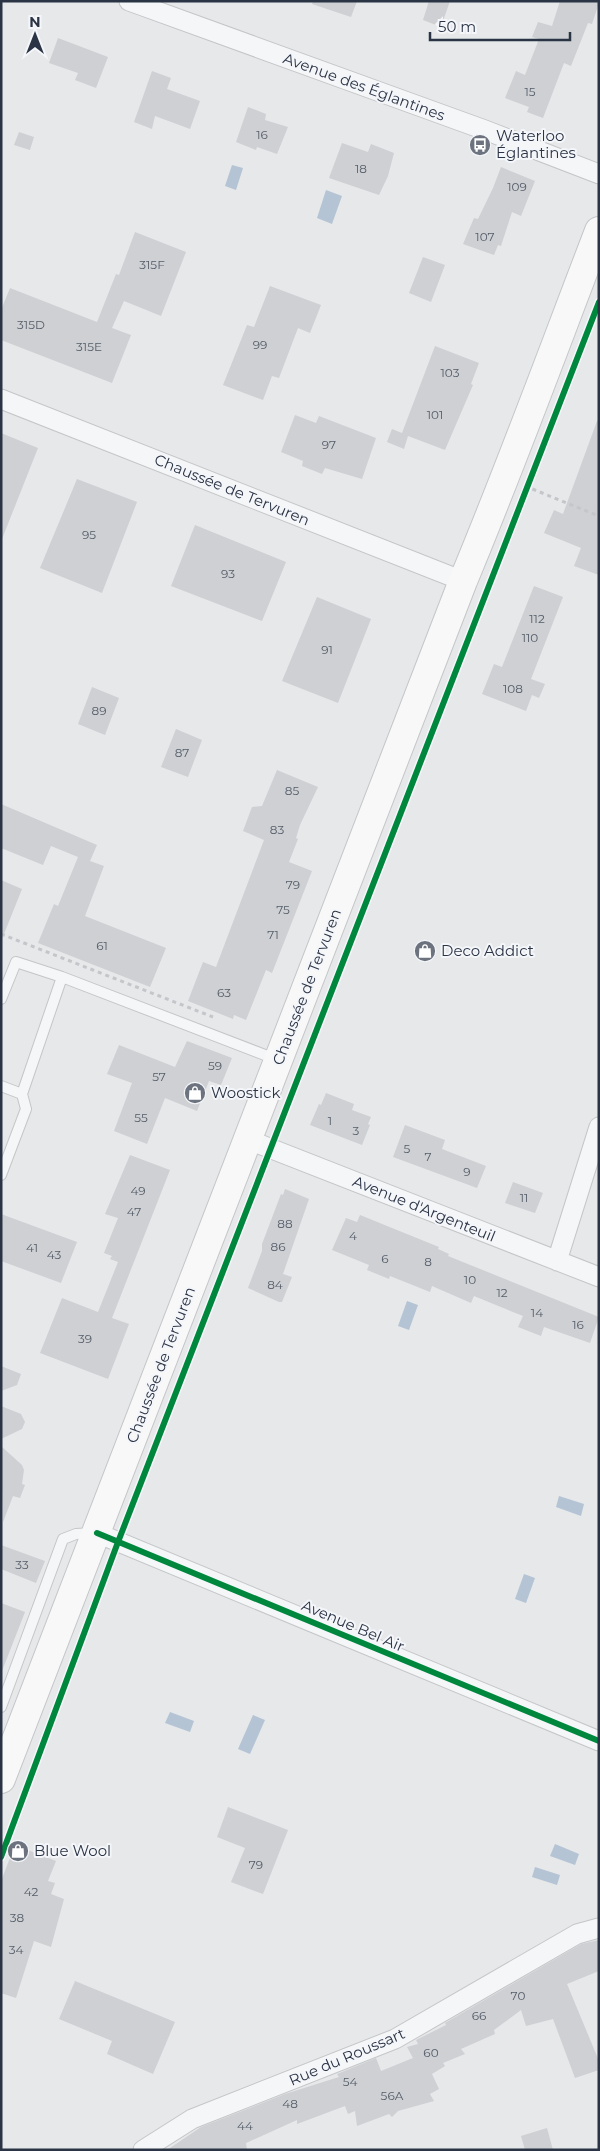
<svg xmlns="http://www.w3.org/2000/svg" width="600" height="2151" font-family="Montserrat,sans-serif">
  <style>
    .water { fill: #b4c4d5 }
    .building { fill: #ced0d3 }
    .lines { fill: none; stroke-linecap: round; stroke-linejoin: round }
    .lane-casing { stroke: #c4c6c8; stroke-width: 12 }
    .street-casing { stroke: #c4c6c8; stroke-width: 21 }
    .secondary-casing { stroke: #c4c6c8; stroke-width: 30 }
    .path { stroke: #c5c6ca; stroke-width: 3; stroke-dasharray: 4 4; stroke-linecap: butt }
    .lane { stroke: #f5f6f7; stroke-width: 10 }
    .street { stroke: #f5f6f7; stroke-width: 19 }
    .secondary { stroke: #f8f8f8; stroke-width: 28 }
    .cycleway-casing { stroke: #f4f6f9; stroke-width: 9 }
    .cycleway { stroke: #00873e; stroke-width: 6 }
    .labels { text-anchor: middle; stroke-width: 4; stroke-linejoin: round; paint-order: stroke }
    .number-label { font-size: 12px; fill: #545c69 }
    .street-label { font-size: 15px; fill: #2b3445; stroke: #f4f6f9 }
    .poi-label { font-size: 15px; fill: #2b3445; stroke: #f4f6f9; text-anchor: start }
  </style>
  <rect width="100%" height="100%" fill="#e6e8ea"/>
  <path class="water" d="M232,165L243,168L236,190L225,186Z
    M326,190L342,196L332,224L317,218Z
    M407,1301L418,1305L409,1330L398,1326Z
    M559,1496L584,1504L581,1516L556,1507Z
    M524,1574L535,1578L526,1603L515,1599Z
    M170,1712L194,1721L190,1732L165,1723Z
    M253,1715L265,1720L250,1754L238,1749Z
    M555,1844L579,1854L575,1865L550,1856Z
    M535,1867L560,1875L557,1885L532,1877Z"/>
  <path class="building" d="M313,1H357L351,17L312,4Z
    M429,1H450L441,27L423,20Z
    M560,1H599V3L592,24L588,23L571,66L564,63L543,118L527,112L529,107L505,98L516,71L525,75L539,39L532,37L538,22L552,26Z
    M58,38L108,57L96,88L75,80L78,73L49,63Z
    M152,71L171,78L167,89L200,101L190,129L155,116L152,129L134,122Z
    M248,107L266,114L265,120L288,127L277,154L257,147L256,150L236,142Z
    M19,132L34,137L30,150L14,145Z
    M342,143L368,152L371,144L394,153L388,176L379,195L329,178Z
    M501,167L535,181L521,216L512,212L501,246L498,245L494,255L463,244L474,218L478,219L493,188Z
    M135,232L186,252L161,316L124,301L112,328L131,335L112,383L1,340V310L10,288L97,322L116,274L119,275Z
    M423,257L445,265L431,302L409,293Z
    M270,286L321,305L310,333L298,328L279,378L272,376L263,400L223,385L247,325L254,327Z
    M435,346L479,363L471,384L473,385L445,450L408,436L404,449L387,442L392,429L402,433Z
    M295,415L316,423L319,416L376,438L362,479L325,468L322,474L302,466L303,461L281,452Z
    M597,421H599V575L574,566L581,548L544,533L554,510L563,514Z
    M1,433L38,448L2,539H1Z
    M77,479L137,502L102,593L40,568Z
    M195,525L286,562L262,621L171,586Z
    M534,586L563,597L531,679L545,684L539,698L532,695L526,711L482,694L494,664L502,667Z
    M317,597L371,619L338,703L282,681Z
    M92,687L119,698L105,735L78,724Z
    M176,729L202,740L188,777L161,767Z
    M277,770L318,787L300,825L296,838L298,839L289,862L312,871L272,973L266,970L246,1020L234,1015L233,1019L188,1001L203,962L216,967L264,840L243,831L252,807L262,806Z
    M1,804L97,845L90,861L104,866L85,916L166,948L150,987L38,943L54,904L58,906L78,857L51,846L43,865L1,848Z
    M1,880L22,889L2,939H1Z
    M187,1041L232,1058L221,1085L209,1081L197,1111L165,1098L147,1144L114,1131L132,1083L107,1074L119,1045L175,1067Z
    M326,1093L354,1104L352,1110L371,1117L368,1124L370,1125L362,1145L310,1125L319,1104L321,1105Z
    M405,1125L445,1140L442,1149L486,1166L477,1188L393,1157Z
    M130,1155L170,1170L112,1318L129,1324L108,1379L40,1353L62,1298L98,1312L118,1262L110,1259L112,1256L104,1253L118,1218L105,1214Z
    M513,1182L543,1193L535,1213L505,1203Z
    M285,1189L309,1199L283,1274L292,1277L282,1302H279L248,1288L262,1251V1244L281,1194L283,1195Z
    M1,1214L77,1242L61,1283L1,1261Z
    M360,1215L439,1247L438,1249L449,1254L448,1256L599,1317L590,1343L544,1327L541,1336L518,1327L523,1316L474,1296L471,1303L432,1286L430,1292L390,1276L389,1279L367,1270L369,1265L332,1250L346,1218L357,1222Z
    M1,1366L21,1374L17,1385L1,1391Z
    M1,1406L21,1414L25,1422L22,1429L1,1439Z
    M1,1446L22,1465L24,1470L22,1484L25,1485L20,1498L13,1496L3,1522Z
    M1,1545L45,1561L36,1583L1,1569Z
    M1,1603L25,1612L2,1671H1Z
    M228,1807L288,1830L263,1894L231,1882L245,1848L217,1837Z
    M15,1845L56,1861L48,1881L55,1883L51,1894L64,1899L51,1947L34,1941L16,1998L1,1993V1881Z
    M599,1940V1971L567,1984L599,2061V2070L575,2078L553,2019L526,2026L521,2010L494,2030L495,2034L461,2049L465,2054L443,2063L445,2066L432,2074L439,2089L430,2094L434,2101L398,2111L392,2117L389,2114L357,2126L355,2111L348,2114L345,2106L297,2124V2120L246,2143L247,2150H167L201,2127L285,2094L339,2077L337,2074L376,2058L381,2071L413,2058L407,2047L418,2044L416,2040L446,2025L445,2023L581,1944Z
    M75,1981L175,2022L153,2074L107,2054L112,2041L59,2019Z
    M547,2128L553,2150H525L521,2136Z"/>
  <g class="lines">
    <g class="lane-casing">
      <path id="lane" d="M62,977L278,1060
        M1,999L16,962L62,977L22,1094L1,1086
        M1,1175L26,1109L22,1094
        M1,1707L63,1539L76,1534L94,1533"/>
    </g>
    <g class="street-casing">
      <path id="street" d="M129,1L485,130L599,174
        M1,399L463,581
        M249,1140L599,1277
        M557,1261L599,1127
        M97,1533L599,1741
        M143,2150L192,2119L395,2039L577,1934L599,1928"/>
    </g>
    <g class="secondary-casing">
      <path id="secondary" d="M1,1779L463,581C511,466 554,348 599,231"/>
    </g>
    <path class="path" d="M525,486L599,516
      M1,934L213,1017"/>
    <use href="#lane" class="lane"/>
    <use href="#street" class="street"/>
    <use href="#secondary" class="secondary"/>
    <g class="cycleway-casing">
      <path id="cycleway" d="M97,1533L599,1741
        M1,1857L118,1542L599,302"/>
    </g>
    <use href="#cycleway" class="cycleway"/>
  </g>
  <defs>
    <g id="bus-disc" transform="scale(1.125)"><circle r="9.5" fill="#6c737f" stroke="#f4f6f9"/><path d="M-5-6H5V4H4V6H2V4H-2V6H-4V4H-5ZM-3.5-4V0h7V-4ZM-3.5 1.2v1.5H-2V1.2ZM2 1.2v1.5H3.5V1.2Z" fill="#fff"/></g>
    <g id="shop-disc" transform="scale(1.125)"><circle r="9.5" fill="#6c737f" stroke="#f4f6f9"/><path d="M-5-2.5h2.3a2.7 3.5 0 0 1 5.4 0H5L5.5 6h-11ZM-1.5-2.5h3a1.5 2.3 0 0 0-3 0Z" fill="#fff"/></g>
  </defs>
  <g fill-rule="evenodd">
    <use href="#bus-disc" x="480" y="145"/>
    <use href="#shop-disc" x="425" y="951"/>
    <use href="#shop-disc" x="195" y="1093"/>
    <use href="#shop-disc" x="18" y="1851"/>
  </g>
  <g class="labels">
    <g class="number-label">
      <text x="530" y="96">15</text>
      <text x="262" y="139">16</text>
      <text x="361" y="173">18</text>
      <text x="517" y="191">109</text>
      <text x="485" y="241">107</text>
      <text x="152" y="269">315F</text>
      <text x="31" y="329">315D</text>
      <text x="260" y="349">99</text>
      <text x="89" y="351">315E</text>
      <text x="450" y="377">103</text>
      <text x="435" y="419">101</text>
      <text x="329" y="449">97</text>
      <text x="89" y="539">95</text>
      <text x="228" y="578">93</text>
      <text x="537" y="623">112</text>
      <text x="530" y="642">110</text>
      <text x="327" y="654">91</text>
      <text x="513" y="693">108</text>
      <text x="99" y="715">89</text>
      <text x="182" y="757">87</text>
      <text x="292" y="795">85</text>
      <text x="277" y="834">83</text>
      <text x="293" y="889">79</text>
      <text x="283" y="914">75</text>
      <text x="273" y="939">71</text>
      <text x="102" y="950">61</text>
      <text x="224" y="997">63</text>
      <text x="215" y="1070">59</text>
      <text x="159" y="1081">57</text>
      <text x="141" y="1122">55</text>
      <text x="330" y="1125">1</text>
      <text x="356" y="1135">3</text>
      <text x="407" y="1153">5</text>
      <text x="428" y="1161">7</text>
      <text x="467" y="1176">9</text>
      <text x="138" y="1195">49</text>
      <text x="524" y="1202">11</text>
      <text x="134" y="1216">47</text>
      <text x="285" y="1228">88</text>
      <text x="353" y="1240">4</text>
      <text x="278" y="1251">86</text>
      <text x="32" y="1252">41</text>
      <text x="54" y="1259">43</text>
      <text x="385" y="1263">6</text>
      <text x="428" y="1266">8</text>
      <text x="470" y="1284">10</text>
      <text x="275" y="1289">84</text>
      <text x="502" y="1297">12</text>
      <text x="537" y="1317">14</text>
      <text x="578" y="1329">16</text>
      <text x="85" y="1343">39</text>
      <text x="22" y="1569">33</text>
      <text x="256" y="1869">79</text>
      <text x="31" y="1896">42</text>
      <text x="17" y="1922">38</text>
      <text x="16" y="1954">34</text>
      <text x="518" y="2000">70</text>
      <text x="479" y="2020">66</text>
      <text x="431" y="2057">60</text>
      <text x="350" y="2086">54</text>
      <text x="392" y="2100">56A</text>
      <text x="290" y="2108">48</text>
      <text x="245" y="2130">44</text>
    </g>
    <g class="street-label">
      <text transform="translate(364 87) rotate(20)" y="5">Avenue des Églantines</text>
      <text transform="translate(232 490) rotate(22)" y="5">Chaussée de Tervuren</text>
      <text transform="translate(307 987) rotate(-69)" y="5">Chaussée de Tervuren</text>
      <text transform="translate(424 1209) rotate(22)" y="5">Avenue d'Argenteuil</text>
      <text transform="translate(161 1365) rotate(-69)" y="5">Chaussée de Tervuren</text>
      <text transform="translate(353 1626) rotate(23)" y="5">Avenue Bel Air</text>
      <text transform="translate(347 2057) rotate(-23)" y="5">Rue du Roussart</text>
    </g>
    <g class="poi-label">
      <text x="496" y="141">Waterloo<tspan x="496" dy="17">Églantines</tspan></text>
      <text x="441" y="956">Deco Addict</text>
      <text x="211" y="1098">Woostick</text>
      <text x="34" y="1856">Blue Wool</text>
    </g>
  </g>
  <rect width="600" height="2151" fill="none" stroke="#2b3445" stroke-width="5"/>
  <g transform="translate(35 35)" stroke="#f4f6f9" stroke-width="4" paint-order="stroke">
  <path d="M0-4L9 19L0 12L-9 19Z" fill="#2b3445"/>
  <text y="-8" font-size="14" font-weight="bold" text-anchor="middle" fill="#2b3445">N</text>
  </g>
  <path d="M430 32v8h140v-8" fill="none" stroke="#2b3445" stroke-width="2.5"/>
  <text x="438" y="32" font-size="15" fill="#2b3445" stroke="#f4f6f9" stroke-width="4" paint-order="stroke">50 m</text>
</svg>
